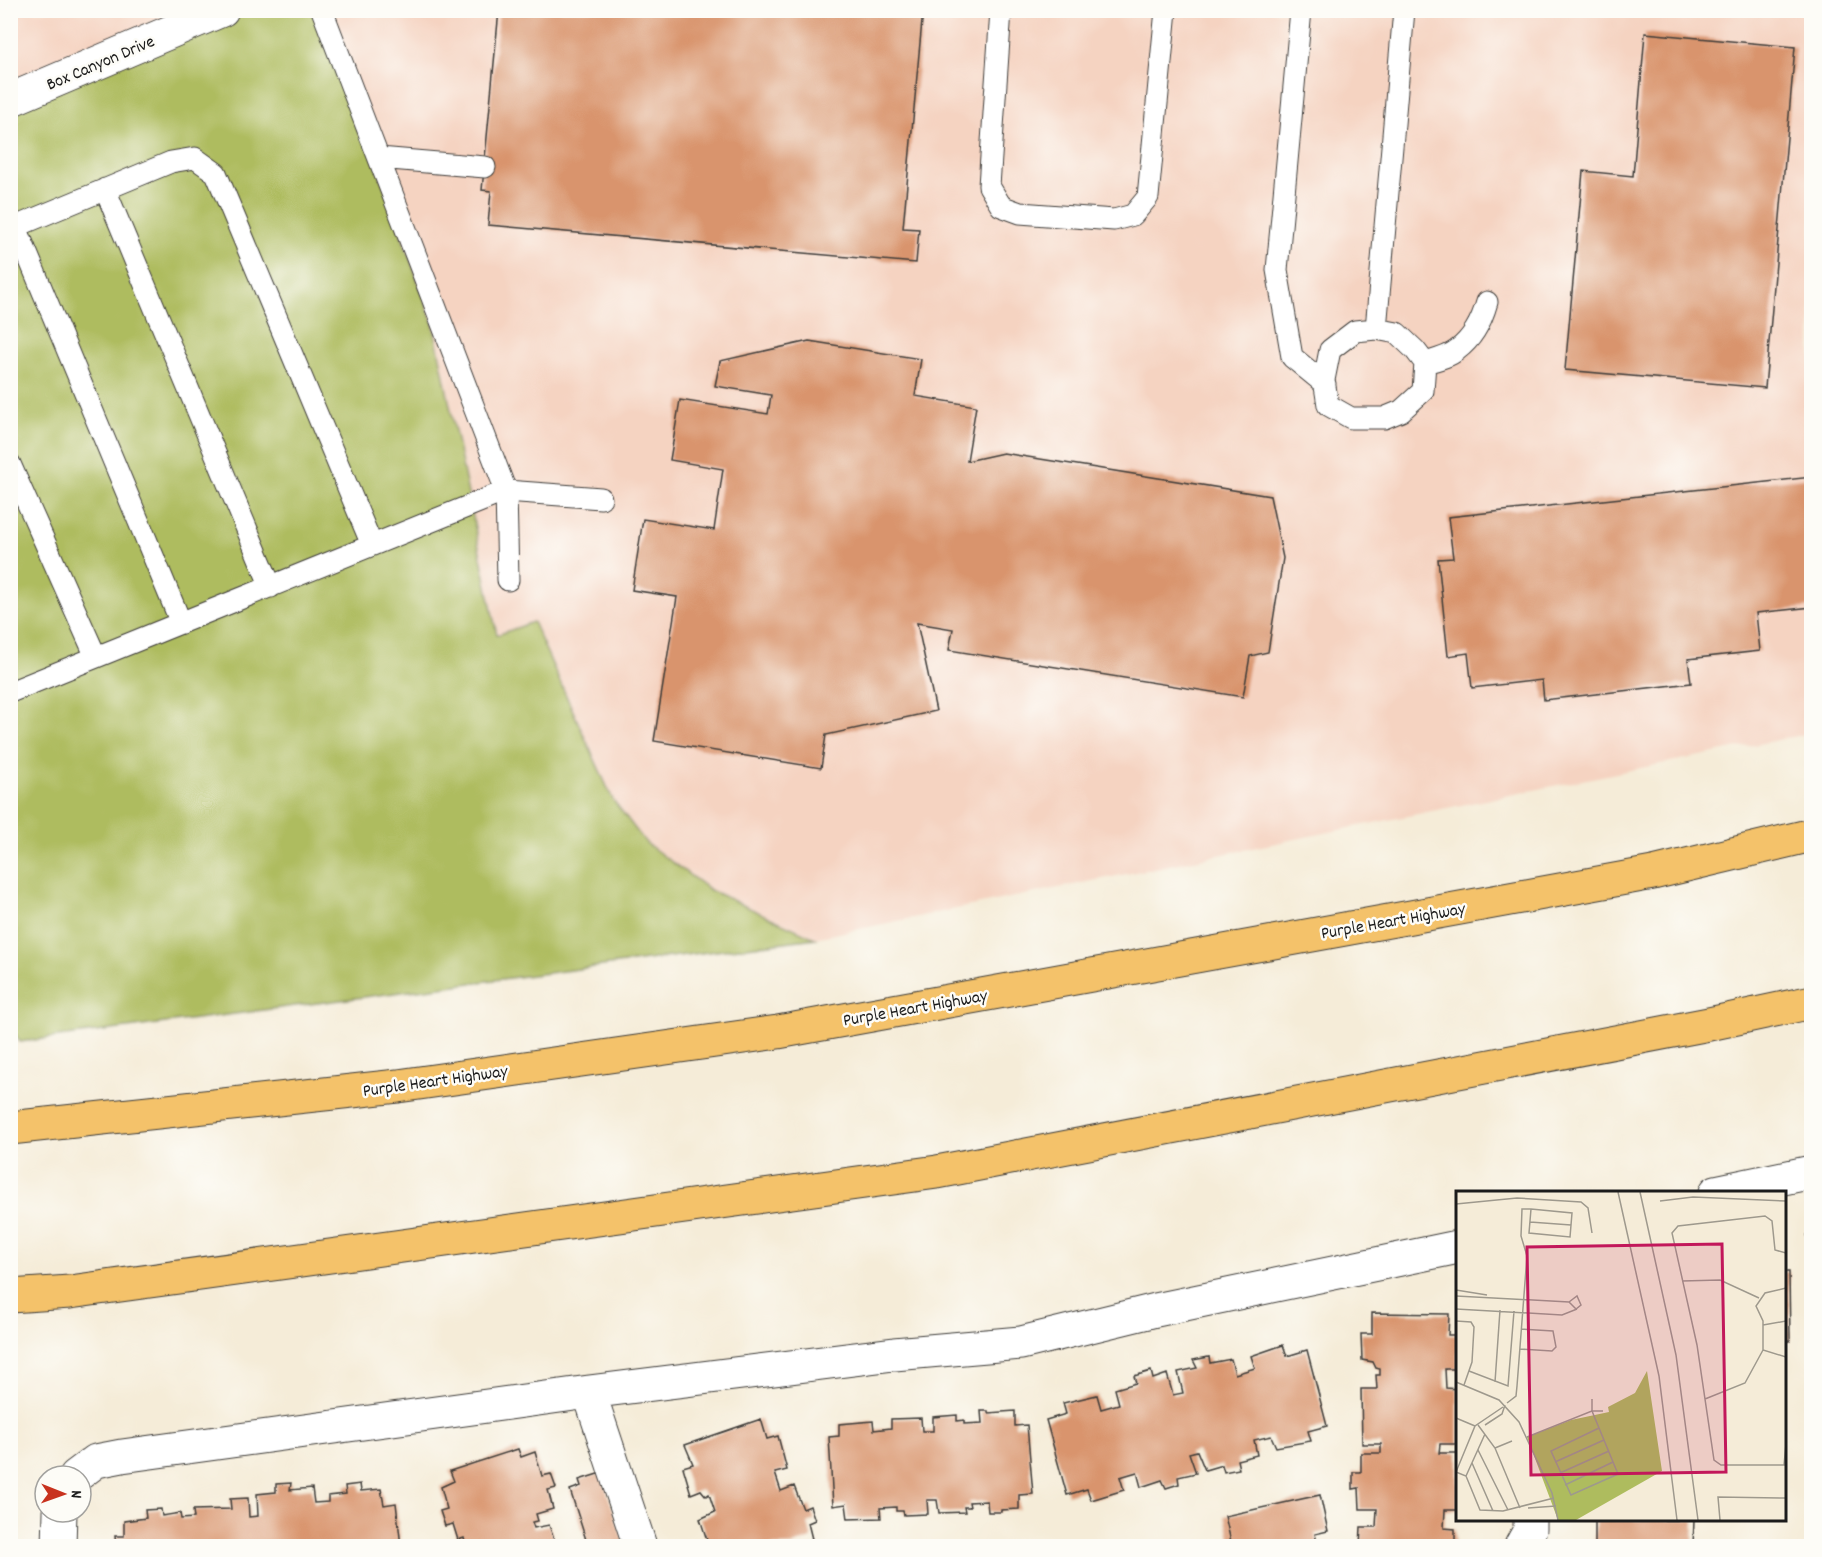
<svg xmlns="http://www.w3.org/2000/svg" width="1822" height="1557" font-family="Dekko,sans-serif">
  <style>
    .built { fill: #f5d3c1 }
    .green { fill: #aebc5e; stroke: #656c3d; stroke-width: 1.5 }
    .building { fill: #d9946d }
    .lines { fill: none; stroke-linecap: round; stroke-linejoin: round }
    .service-casing { stroke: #3d3b38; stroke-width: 23 }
    .minor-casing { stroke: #3d3b38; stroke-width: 35 }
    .motorway-casing { stroke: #3d3b38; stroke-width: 35 }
    .service { stroke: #fff; stroke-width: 21 }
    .minor { stroke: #fff; stroke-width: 33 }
    .motorway { stroke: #f4c26a; stroke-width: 33 }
    .labels { text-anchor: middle; stroke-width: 5; stroke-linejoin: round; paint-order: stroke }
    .street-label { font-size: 18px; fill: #1c1c1c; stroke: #fdfcf7 }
    .inset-road { fill: none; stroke: #9e998d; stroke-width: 1.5 }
    .view { fill: #c2185b; fill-opacity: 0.15; stroke: #c2185b; stroke-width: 3 }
    .inset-edge { fill: none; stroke: #1c1c1c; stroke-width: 3 }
  </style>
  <rect width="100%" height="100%" fill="#fdfcf7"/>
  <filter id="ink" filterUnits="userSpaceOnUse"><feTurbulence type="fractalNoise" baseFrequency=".0167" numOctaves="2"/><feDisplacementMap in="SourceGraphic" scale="12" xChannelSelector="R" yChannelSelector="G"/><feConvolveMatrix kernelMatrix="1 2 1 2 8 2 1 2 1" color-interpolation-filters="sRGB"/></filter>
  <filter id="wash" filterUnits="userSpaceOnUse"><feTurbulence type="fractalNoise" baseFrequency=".008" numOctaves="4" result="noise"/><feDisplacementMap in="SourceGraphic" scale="24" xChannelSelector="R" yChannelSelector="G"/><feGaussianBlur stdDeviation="1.35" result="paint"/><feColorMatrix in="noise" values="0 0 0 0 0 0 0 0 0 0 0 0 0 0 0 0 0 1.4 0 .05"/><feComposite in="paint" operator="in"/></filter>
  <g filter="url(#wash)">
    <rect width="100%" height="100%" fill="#f5ecd8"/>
    <path class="built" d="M11,11H222L11,100Z
      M321,11H1811V733L815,938L710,890L646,843L613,800L533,622L498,635L433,323Z"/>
    <path class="green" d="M222,11H321L433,323L497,635L533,622L613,800L646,843L710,890L815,938L20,1042L10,1026V100Z"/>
    <g id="blocks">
      <path class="building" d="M499,10H923L903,228L919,229L916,263L488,225L491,191L482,190Z
        M1645,33L1795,47L1765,388L1565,370L1583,171L1633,176Z
        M809,341L921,359L915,396L976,406L967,461L1003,453L1270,496L1283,558L1268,652L1250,656L1243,697L949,650L953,629L917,623L936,711L826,735L821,768L654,741L677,597L632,590L643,519L714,530L723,469L670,460L680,400L768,414L771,395L715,386L720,361Z
        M1812,477V607L1756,613L1760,651L1688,659L1691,683L1544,700L1542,680L1472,688L1468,653L1448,656L1438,559L1453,558L1448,517Z
        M1812,1232V1257H1810L1807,1233Z
        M1784,1272H1789L1790,1341H1784Z
        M1372,1313L1449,1314L1448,1335H1458V1369H1445L1446,1388L1458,1389V1444H1440L1439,1453H1458V1510H1445L1444,1528L1455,1529V1546H1360L1361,1527H1376L1377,1509H1360L1359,1488L1353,1489V1472H1361V1453H1381V1444H1362L1361,1389H1377L1376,1375H1380V1369L1376,1368L1373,1362L1362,1360L1361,1334H1372Z
        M1283,1345L1287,1356L1307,1350L1327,1426L1308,1431L1311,1441L1276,1447L1271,1436L1254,1440L1257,1455L1237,1460L1239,1469L1224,1472L1222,1465L1205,1470L1197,1451L1189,1453L1196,1473L1178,1477L1179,1484L1166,1488L1162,1480L1141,1487L1137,1472L1120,1477L1124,1490L1091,1500L1087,1489L1067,1495L1046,1420L1066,1414L1063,1403L1097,1395L1101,1409L1119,1404L1115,1389L1136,1383L1134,1376L1151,1371L1153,1379L1167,1374L1173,1395L1183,1393L1178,1372L1197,1368L1193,1360L1209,1357L1210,1363L1231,1359L1235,1374L1255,1368L1251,1356Z
        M981,1411H988V1413L1015,1411V1426L1027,1425L1033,1494L1019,1495V1509L1001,1510V1512H988L987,1501L969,1502L970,1507H964L965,1512L939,1513L937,1500H927L928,1514L904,1515L903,1511H896V1507L880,1508L881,1518L848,1519L846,1504L833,1506L829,1437L839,1436V1424L873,1421L874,1430L891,1428V1419L921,1418L922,1431H933V1417L957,1415V1421L964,1420V1424L982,1423Z
        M761,1419L767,1439L778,1436L787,1470L775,1473L781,1491L794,1486L803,1509L810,1506L815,1520L808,1523L812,1539L793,1545L794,1546H701L699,1542L707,1540L700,1519L715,1512L709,1494L706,1496L701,1490L691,1494L683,1467L693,1464L685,1445Z
        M518,1449L521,1457L535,1452L542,1476L551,1474L556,1488L548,1490L553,1509L536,1514L538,1521L532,1522L534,1528L549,1525L556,1545L565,1542L566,1546H466L464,1538L458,1540L453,1524L445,1526L440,1511L447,1509L441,1487L454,1481L450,1471Z
        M601,1473L625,1546H588L570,1490L581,1486L579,1480Z
        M291,1483L290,1490L312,1488L314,1503L328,1502V1496L346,1494L345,1486L360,1484L361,1491L381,1489L384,1505L396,1503L401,1546H116L115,1536H124V1521L146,1518L145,1510L161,1509L162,1516L180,1513L181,1519L194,1518L193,1510L231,1509L230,1499L248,1498L249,1517L258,1516L257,1494L276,1492V1484Z
        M1320,1495L1328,1531L1315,1534L1318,1546H1232L1225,1516Z
        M1595,1520H1694L1693,1546H1610V1545H1595Z"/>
    </g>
  </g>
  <g filter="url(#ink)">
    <use href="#blocks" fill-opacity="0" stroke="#3d3b38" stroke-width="1.5"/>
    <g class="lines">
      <g class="service-casing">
        <path id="service" d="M322,10L506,491L601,498
          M1001,10L989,186L1001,206L1020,213L1114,220L1133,215L1148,197L1166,10
          M1301,10L1277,270L1292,357L1325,384
          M379,158L485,167
          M105,189L271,587
          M16,227L181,623
          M10,229L171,162L195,158L216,173L372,545
          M1376,329L1404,10
          M1376,329L1397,333L1415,350L1425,363L1423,391L1401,411L1384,418H1351L1328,405L1324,380L1330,350L1355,331Z
          M1425,363C1435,360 1449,357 1457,350C1472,339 1482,320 1487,302
          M10,464L96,657
          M10,692L506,491L508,580"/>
      </g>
      <g class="minor-casing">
        <path id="minor" d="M10,100L222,10
          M1716,1192L1812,1172
          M589,1392L640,1546
          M76,1476L96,1461L122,1456L589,1392L894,1354L1021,1343L1156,1310L1458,1247
          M59,1546L60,1512
          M1521,1546L1530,1530V1520"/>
      </g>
      <g class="motorway-casing">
        <path id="motorway" d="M10,1128L398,1086L778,1032L1653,873L1812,835
          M10,1296L70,1292L937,1172L1709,1024L1812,1002"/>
      </g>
      <use href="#service" class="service"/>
      <use href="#minor" class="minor"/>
      <use href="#motorway" class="motorway"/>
    </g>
  </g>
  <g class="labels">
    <g class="street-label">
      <text transform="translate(100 62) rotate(-23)" y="6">Box Canyon Drive</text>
      <text transform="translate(1393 920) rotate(-10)" y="6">Purple Heart Highway</text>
      <text transform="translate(915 1007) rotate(-10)" y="6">Purple Heart Highway</text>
      <text transform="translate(435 1080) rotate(-8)" y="6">Purple Heart Highway</text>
    </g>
  </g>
  <g transform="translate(1456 1191)">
    <rect width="330" height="330" fill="#f5ecd8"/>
    <path d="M191,180L206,280L120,329H102L71,246L115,229L153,221L152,216L179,202Z" fill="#aebc5e"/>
    <path class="inset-road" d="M162,1L203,185L221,329M184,1L220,164L242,329M204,10L237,6L330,10M0,13L61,7L125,11L132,17L136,42M74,31L115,34M330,62L319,59L316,30L309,25L222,35L216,42L241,154L258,269L265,274H330M226,90L264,89L303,107M330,97L309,102L300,115L307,130V159L330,166M0,99L31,104M0,105L113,111L120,118L125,114L121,105L113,111M0,118L106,124L121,118M0,130L15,131L18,136L16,171L8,194M307,134L330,130M64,158L96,160L100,156L97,140L65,138M13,180L52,195L58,120M0,191L43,209L63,231L96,302L102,329M39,191L44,119M249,208L289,192L307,159M51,212L60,205L61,195L71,65L65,45L66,18H75L116,22L114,46L73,42L75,18M47,216L19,235L0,281L10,285L24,319L47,320L98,307M0,227L19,235M22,234L39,257L64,317M29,234L46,223L49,214M143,237L95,260L115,304L162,283L136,220H147M71,246L136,220V208M39,257L56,250M22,259L52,319M99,271L148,249M16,272L37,320M328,274L330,253M104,282L153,260M10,285L29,243M109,294L157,271M72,317L100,315M264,329L262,306L330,307"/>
    <path class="view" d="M266,53L270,281L75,284L71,56Z"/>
    <rect width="330" height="330" class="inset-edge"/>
  </g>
  <rect width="1822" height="1557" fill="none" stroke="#fdfcf7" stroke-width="36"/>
  <g transform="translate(63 1494) rotate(91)"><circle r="28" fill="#fdfcf7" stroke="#a3a29f" stroke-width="1.5"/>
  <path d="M0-4.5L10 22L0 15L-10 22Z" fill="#c8321e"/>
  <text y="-9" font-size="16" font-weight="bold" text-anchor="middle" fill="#1c1c1c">N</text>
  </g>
</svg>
